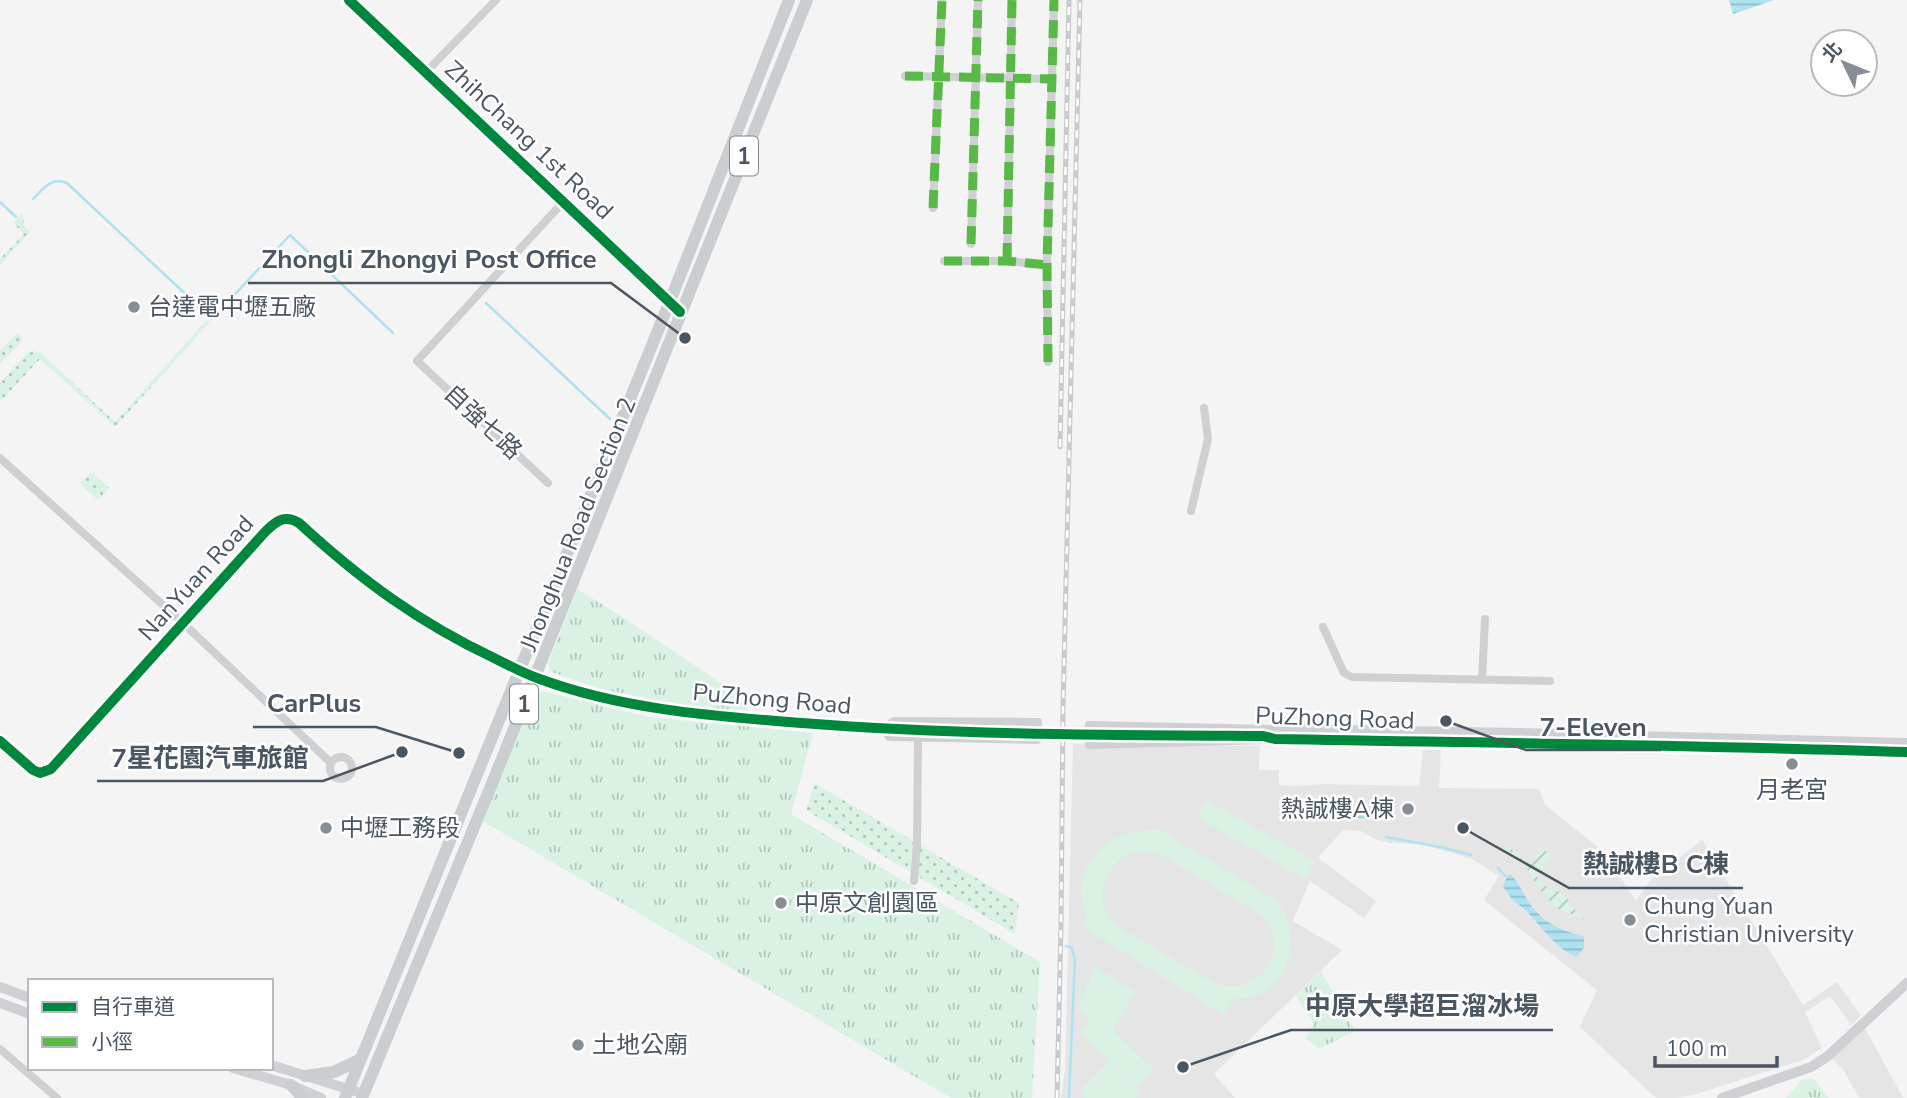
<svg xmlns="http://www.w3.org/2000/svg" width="1907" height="1098" font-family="'Nunito Sans','Noto Sans TC',sans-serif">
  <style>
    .education { fill: #e6e5e6 }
    .grass { fill: url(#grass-dots) }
    .park { fill: url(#park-tufts) }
    .garden { fill: url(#garden-furrows) }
    .pitch { fill: #d9f2e3; fill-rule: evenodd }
    .water { fill: url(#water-rules) }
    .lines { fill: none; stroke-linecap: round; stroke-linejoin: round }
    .stream { stroke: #aee2f0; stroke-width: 2.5 }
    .secondary-tunnel { stroke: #d2d4d7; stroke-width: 10; stroke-dasharray: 10 5; stroke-linecap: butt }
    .street { stroke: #ced0d2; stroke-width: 8 }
    .secondary { stroke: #ced0d4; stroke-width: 10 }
    .primary { stroke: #caced1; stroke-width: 12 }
    .rail-casing { stroke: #c9cacc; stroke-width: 5 }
    .rail { stroke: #fff; stroke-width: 2.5; stroke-dasharray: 8; stroke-linecap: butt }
    .quiet { stroke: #58b947; stroke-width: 9; stroke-dasharray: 18 9; stroke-linecap: butt }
    .cycleway-casing { stroke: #fff; stroke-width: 15 }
    .cycleway { stroke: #00873e; stroke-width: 10 }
    .poi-dot { fill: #868d94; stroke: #fff; stroke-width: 2.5 }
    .labels { text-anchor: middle; stroke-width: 5; stroke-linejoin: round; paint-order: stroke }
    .shield { fill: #fff; stroke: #808990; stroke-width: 2 }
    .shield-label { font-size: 23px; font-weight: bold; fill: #4a5661 }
    .street-label { font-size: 24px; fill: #4a5661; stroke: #fff }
    .poi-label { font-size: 24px; fill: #4a5661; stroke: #fff; text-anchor: start }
    .leader { fill: none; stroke: #4a5661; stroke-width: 2.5 }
    .callout-dot { fill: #4a5661; stroke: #fff; stroke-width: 2.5 }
    .callout-label { font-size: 26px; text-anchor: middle; font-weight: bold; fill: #4a5661; stroke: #fff; stroke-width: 5; stroke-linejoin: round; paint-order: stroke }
  </style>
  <defs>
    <pattern id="grass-dots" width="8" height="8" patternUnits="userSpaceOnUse" patternTransform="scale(1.75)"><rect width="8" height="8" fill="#d9f2e3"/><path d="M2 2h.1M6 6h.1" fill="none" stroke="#b2c7bb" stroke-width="1.8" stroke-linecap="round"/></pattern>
    <pattern id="park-tufts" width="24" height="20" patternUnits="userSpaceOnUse" patternTransform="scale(1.75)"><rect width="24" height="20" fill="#d9f2e3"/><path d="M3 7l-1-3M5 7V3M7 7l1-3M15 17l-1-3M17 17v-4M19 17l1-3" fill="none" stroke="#b2c7bb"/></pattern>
    <pattern id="garden-furrows" width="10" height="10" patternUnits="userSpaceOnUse" patternTransform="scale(1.75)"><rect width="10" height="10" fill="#d9f2e3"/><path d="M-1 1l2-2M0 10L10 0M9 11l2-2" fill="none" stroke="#b2c7bb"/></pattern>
    <pattern id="water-rules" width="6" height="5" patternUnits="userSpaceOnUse" patternTransform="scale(1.75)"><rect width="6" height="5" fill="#aee2f0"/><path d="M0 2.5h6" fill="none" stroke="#90bac6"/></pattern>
  </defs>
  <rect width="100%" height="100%" fill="#f4f4f4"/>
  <path class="education" d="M1073,744L1260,746L1259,770H1279V785L1293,786L1322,784L1419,786L1423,750H1441L1439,788L1539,789L1545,805L1605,853L1636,901L1650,881L1702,840L1803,1005L1837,982L1861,1016L1851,1025L1830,996L1805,1012L1822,1048L1803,1060L1693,1095L1673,1098H1656L1580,1027L1597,990L1484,900L1499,876L1472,859L1422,844L1389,843L1375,839L1361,831L1343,830L1318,858L1376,901L1364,918L1310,881L1293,921L1342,950L1214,1074L1235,1098H1061L1065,1069Z
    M1865,1028L1903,1098H1859L1844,1071L1832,1058Z"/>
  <path class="grass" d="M22,213L25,227L30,232L0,265V259L24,234L13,223Z
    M207,320L210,322L115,427L40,359L0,402V383L28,352L33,351L41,353L115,422Z
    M17,333L21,336L22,341L0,364V351Z
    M93,473L109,488L98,500L80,484L89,474Z
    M814,783L1019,903L1015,934L806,810Z"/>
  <path class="park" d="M577,589L616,613L724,685L750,713L678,704L601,689L551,672L548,664Z
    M542,691L649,717L813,733L791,814L1040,962L1032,1098H951L481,820L534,694Z
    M1321,971L1355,1031L1319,1049L1305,1038L1314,1024L1296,996Z
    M1813,1078L1829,1098H1786L1802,1080Z"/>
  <path class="garden" d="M1508,846L1528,864L1543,848L1552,858L1536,876L1550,890L1553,886L1571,902L1569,905L1586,920L1556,908L1539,889L1526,867L1506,848Z"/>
  <path class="pitch" d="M1207,801L1315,861L1305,879L1197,817Z
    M1158,829L1278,902C1281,906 1284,911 1286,916C1299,948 1285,990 1249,998C1244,999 1237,999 1232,999L1224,1015L1082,926L1087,915C1084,906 1080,897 1081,888C1083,867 1100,844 1119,836C1132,831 1145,831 1158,829ZM1133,851H1146L1160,854L1263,916C1268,924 1273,932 1274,942C1275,966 1257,986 1233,986C1227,986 1221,985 1216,984L1115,925C1091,899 1104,866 1133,851Z
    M1095,967L1135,992L1113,1030L1154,1070L1138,1087L1080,1032L1090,1018L1077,1010Z
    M1110,1061L1141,1093L1136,1098H1085L1079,1092Z"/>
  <path class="water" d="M1729,0H1774L1733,14Z
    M1357,804C1366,806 1368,813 1377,807L1381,812L1380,816L1374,819L1368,814L1363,818H1354L1351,815Z
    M1508,875H1511C1522,886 1525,901 1536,911C1544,921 1557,928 1569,932C1574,934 1579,934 1584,937V948L1576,957C1554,946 1546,932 1530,915C1521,904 1511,902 1503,886Z"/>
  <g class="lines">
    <path class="stream" d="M33,199C44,188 51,177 67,183L212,319L290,235L393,333
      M0,202L16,217
      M486,303L610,419
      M1386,837L1445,848L1471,855
      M1498,868L1506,877
      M1066,946L1071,947L1075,959L1069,1098"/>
    <path class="secondary-tunnel" d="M1028,733L1096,735"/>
    <path class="street" d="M426,72L496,0
      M905,76L1052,79
      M933,208L942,0
      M971,244L978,0
      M944,261H1007L1047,265
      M1007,261L1012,0
      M1048,362L1047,265L1054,0
      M0,458L183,623L331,763
      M548,483L417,361L564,201
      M1191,511L1208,439L1204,408
      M1323,627L1344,673L1352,677L1550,681
      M1482,679L1485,619
      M894,721L1038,722L1037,740L889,737L884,728Z
      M1267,740L1089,745V725L1276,729
      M0,741L33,770L40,773L51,769L265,532C276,521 285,514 299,523C331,553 364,581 400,606C437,631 478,651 519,670
      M330 768a11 11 0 1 1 22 0a11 11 0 1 1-22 0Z
      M914,881L917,845L918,739
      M0,1049L57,1098"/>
    <path class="secondary" d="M349,0L680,312
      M519,670C588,703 666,711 741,718C837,727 932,730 1028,733
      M1096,735L1263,736L1275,739C1486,743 1696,745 1907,752
      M1263,736L1279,729L1521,733L1907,743
      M0,987L30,998
      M0,1003L30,1014
      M271,1065L364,1094
      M233,1068L291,1085L321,1098
      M1722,1098L1811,1067L1828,1056L1907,983"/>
    <path class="primary" d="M305,1076L334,1072L361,1059
      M291,1085L303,1098
      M345,1098L670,301L789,0
      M362,1098L491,786L807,0"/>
    <g class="rail-casing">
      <path id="rail" d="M1060,447L1069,0
        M1057,1098L1061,924L1063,708L1080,0"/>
    </g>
    <use href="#rail" class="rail"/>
    <path class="quiet" d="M905,76L1052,79
      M933,208L942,0
      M971,244L978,0
      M944,261H1007L1047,265
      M1007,261L1012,0
      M1048,362L1047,265L1054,0"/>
    <g class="cycleway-casing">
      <path id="cycleway" d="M349,0L680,312
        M0,741L33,770L40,773L51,769L265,532C276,521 285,514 299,523C361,580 418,622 494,658C508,665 523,673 537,678C623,710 713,716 802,723C956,735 1109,735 1263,736L1275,739C1486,743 1696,745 1907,752"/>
    </g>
    <use href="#cycleway" class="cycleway"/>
  </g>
  <g class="poi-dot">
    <circle cx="134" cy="307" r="7"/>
    <circle cx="1792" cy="764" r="7"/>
    <circle cx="1408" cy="809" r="7"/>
    <circle cx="326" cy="828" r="7"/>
    <circle cx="781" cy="903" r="7"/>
    <circle cx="1630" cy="920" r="7"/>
    <circle cx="578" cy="1045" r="7"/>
  </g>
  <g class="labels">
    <g class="shield">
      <rect x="730" y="136.5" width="28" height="39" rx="5"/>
      <rect x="510" y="684.5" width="28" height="39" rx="5"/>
    </g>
    <g class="shield-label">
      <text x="744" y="164">1</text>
      <text x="524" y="712">1</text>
    </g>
    <g class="street-label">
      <text transform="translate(529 140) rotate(43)" y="8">ZhihChang 1st Road</text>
      <text transform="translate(483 422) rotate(43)" y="8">自強七路</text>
      <text transform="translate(578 524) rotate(-68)" y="8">Jhonghua Road Section 2</text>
      <text transform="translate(196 578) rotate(-48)" y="8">NanYuan Road</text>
      <text transform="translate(772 699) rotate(5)" y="8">PuZhong Road</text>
      <text transform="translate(1335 718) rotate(2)" y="8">PuZhong Road</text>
    </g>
    <g class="poi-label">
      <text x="148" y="315">台達電中壢五廠</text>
      <text x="1792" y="798" text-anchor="middle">月老宮</text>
      <text x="1394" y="817" text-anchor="end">熱誠樓A棟</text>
      <text x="340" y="836">中壢工務段</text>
      <text x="795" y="911">中原文創園區</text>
      <text x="1644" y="914">Chung Yuan<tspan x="1644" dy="28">Christian University</tspan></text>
      <text x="592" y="1053">土地公廟</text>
    </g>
  </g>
  <path class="leader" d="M685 338L611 283H248M459 753L376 727H253M1446 721L1526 750H1661M402 752L323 781H97M1463 828L1569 888H1743M1183 1067L1291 1030H1553"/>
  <g class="callout-dot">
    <circle cx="685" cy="338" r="7"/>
    <circle cx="459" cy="753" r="7"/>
    <circle cx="1446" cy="721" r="7"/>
    <circle cx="402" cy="752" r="7"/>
    <circle cx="1463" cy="828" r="7"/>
    <circle cx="1183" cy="1067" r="7"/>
  </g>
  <g class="callout-label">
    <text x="429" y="268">Zhongli Zhongyi Post Office</text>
    <text x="314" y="712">CarPlus</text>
    <text x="1593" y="736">7-Eleven</text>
    <text x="210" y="767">7星花園汽車旅館</text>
    <text x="1656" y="873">熱誠樓B C棟</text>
    <text x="1422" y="1015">中原大學超巨溜冰場</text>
  </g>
  <rect x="28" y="979" width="245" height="91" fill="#ffffff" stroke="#b7bbc0" stroke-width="2"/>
  <rect x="42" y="1002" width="35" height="10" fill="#00873e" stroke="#b7bbc0" stroke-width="2"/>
  <text x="91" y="1014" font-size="21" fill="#4a5661">自行車道</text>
  <rect x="42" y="1037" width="35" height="10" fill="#58b947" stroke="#b7bbc0" stroke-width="2"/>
  <text x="91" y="1049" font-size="21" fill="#4a5661">小徑</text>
  <g transform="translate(1844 63) rotate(313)"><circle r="33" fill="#ffffff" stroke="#b7bbc0" stroke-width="2"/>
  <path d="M0-5L12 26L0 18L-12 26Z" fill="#868d94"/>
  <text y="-10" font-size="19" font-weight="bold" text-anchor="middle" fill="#4a5661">北</text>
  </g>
  <path d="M1655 1056v10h122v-10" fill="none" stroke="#4a5661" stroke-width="3.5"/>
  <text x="1666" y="1056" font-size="21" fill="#4a5661" stroke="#ffffff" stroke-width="5" paint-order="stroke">100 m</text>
</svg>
